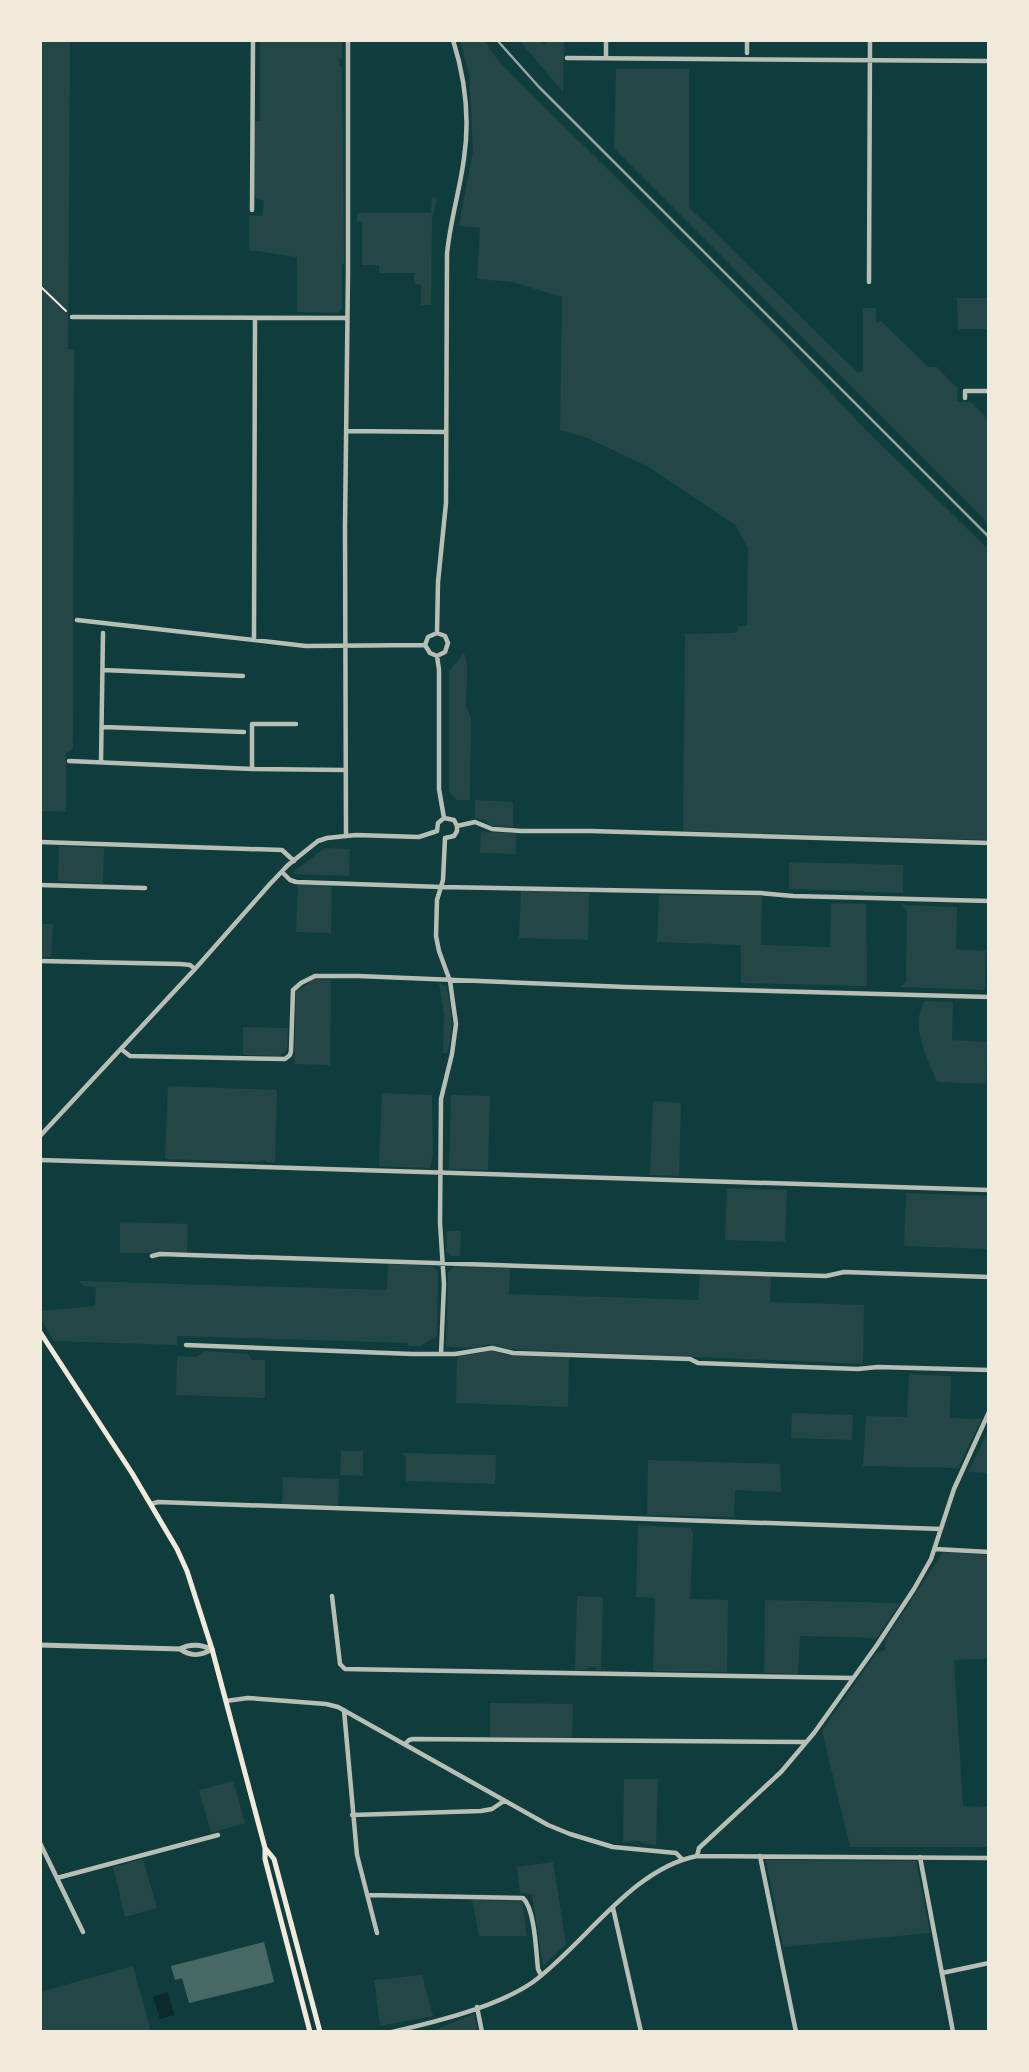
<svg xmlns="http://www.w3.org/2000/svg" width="1029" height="2072" font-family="'Noto Serif',serif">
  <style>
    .green { fill: #244646 }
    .water { fill: #0a2a2b }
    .building { fill: #486865 }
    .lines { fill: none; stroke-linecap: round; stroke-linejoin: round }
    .path { stroke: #f1e9da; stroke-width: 2 }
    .minor { stroke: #b8beb3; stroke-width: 4.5 }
    .tertiary { stroke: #b8beb3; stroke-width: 5 }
    .secondary { stroke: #f1e9da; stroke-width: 5 }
    .rail { stroke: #97a49c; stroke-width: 2.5 }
  </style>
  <rect width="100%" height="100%" fill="#0f3d3e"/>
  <path class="green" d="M40,40H70L68,349H74L73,749L66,753V812L40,811Z
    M260,40H342V58L339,60V66L342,68L344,263L342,265V309L338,313L297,312V257L249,250V215L262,216L264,201L256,198L254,195V121H260Z
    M460,40H484L497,59L517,80L781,340L865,429L989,550V840L683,831L685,634L734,633L738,631L737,626H747L748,548L736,526L649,467L585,437L560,430L562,297L512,282L477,279L480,228L459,226L473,151L469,74Z
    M519,40H539L545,45L546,40H564L563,92Z
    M616,69H689V207L858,373L863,371V308H876V323L881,321L928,367H937L958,389L957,402H971L989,420V524L614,148Z
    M432,197L437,198L432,219L431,305H421V285L414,284V273H379V265H362V221H357V213H431Z
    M957,298H989V329H958Z
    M464,653C473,676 459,702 471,717L470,800H457L449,792V671Z
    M475,800L513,802V827L491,826L485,820L475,818Z
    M481,832L516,833V854L480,853Z
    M59,846L104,848L103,884L58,881Z
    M325,848L350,849L349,876L294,874V871Z
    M789,862L903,865V893L789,889Z
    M298,884L332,885L331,933L296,932Z
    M521,891L589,893L588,940L519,938Z
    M659,895L762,896L761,945L830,947L831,903L866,904L867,986L741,983V945L657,942Z
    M902,905L957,907L956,949L986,951L985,990L900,987L906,982L907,911Z
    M40,924H53L51,957H40Z
    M314,979L331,980L330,1065L294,1064L296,992Z
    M439,983L446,986C452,1006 454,1033 447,1053H443L444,1014Z
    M925,1001L953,1002L952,1040L987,1042L986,1084L937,1082C927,1058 909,1025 925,1001Z
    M243,1027L288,1028L287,1049L280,1056L243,1055Z
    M168,1086L277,1090L275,1162H267L265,1160L255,1162L165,1159Z
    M382,1093L432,1095L433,1154L430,1168L379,1166Z
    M451,1095L490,1096L488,1170L449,1169Z
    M653,1101L681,1103L679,1176L650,1175Z
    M727,1188L787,1190L785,1242L725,1240Z
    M906,1193L989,1196V1249L904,1246Z
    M120,1222L188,1224L187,1253H120Z
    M447,1231H461L460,1256H450L446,1251Z
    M388,1264L432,1266L438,1272L437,1336L421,1346H408V1343L177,1336V1345L54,1341L40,1317V1311L95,1306L96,1287L83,1286L80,1281L387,1290Z
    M455,1266L510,1268L509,1294L698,1300L700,1274L771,1276L770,1302L864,1305L863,1364L505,1349L489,1344L476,1348L446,1347L448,1272Z
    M490,1350L507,1355L569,1357L568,1407L456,1403L457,1354H477Z
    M204,1351L248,1354L252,1360H265V1398L176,1395L177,1356L196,1357Z
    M909,1374L951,1376L950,1418L982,1419L958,1468L863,1466L866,1416L907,1417Z
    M792,1413L853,1415L852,1440L791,1438Z
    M989,1429V1473L968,1472Z
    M341,1451H363V1476L340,1475Z
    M402,1453L496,1455L495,1484L406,1481V1458Z
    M648,1460L780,1464L781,1492L735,1490L734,1517L647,1515Z
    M283,1477L339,1479L338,1505L282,1504Z
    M638,1525L691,1528L693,1534L690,1599L728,1600L727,1672L653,1671L655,1598L636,1597Z
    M943,1552L989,1555V1659L954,1660L963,1806L989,1807V1847H850L822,1731L876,1653L885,1650V1640Z
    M577,1596L603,1597L601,1670H596V1667H589L587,1670H575Z
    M765,1600L899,1603H900L877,1638L800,1636L798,1674L764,1673Z
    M490,1703L573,1704L572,1738L490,1737Z
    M624,1779H658L656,1845L642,1843L640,1841L623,1842Z
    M233,1781L245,1823L211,1833L199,1790Z
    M143,1859L157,1908L125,1917L113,1867Z
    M766,1860L916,1861L930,1933L783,1947Z
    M553,1862L566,1944L543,1966L532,1894L520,1893L517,1867Z
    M472,1900L522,1901L527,1936H479Z
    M133,1966L151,2032H40V1992Z
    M422,1975L433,2016L380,2026L374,1980Z
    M474,2014L478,2032H430Z"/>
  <path class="water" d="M168,1992L174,2015L160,2019L153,1997Z"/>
  <path class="building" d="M264,1942L274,1982L189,2003L182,1978L175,1980L171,1966Z"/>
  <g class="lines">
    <path class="path" d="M40,286L66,311"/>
    <path class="minor" d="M606,40V58
      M747,40V53
      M567,58L989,61
      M252,210L253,40
      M869,282L870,40
      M72,317L347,318
      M965,398V391H989
      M346,431L446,432
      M77,620L306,646L425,645
      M437,633L438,582L446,503L447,254C450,221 460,190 464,158C470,118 465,78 453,40
      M437,633L428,637L425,645L430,653L437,656
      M437,633L445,636L448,643L445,652L437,656
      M254,640L255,319
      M437,656L439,670V789L444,818
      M103,670L243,676
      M103,727L244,732
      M69,761L252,769L346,770
      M101,762L103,633
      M252,769V724H296
      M444,818L454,820L457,826
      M457,826L475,822L492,829L521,831H591L989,843
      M437,831L438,823L444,818
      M346,836L345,527L348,273V40
      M445,838L454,836L457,831V826
      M40,842L282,850L294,861
      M282,872L290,880L296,882L442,887L760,893L793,896L989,901
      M40,885L145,888
      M40,961L180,964L190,965L195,969
      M121,1049L130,1056L285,1059L290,1055L291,1051L293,990L301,983L315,976H358L626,987L989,997
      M40,1136L195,969L270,884L288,865L318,841L327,838L356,835L419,837L437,831
      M40,1160L989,1190
      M152,1256L160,1254L826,1276L844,1272L989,1277
      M186,1345L412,1354H455L492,1348L513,1353L690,1359L698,1363L858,1369L878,1367L989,1370
      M441,1354L444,1284L440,1223L441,1099L452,1054L456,1024L450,981L439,951L436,936L437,900L443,880L445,838
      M151,1504L158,1502L941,1529
      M935,1549L989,1552
      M332,1596L340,1664L345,1669L853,1678
      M226,1701L248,1698L326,1704L338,1707L548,1825L570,1834L613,1847L676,1853L682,1859
      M344,1710L357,1855L377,1933
      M405,1744L409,1740L413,1739L806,1742
      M352,1815L481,1811L492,1809L504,1801
      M40,1843L83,1932
      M697,1856L699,1848L781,1772L814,1733L877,1645L914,1589L931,1559L954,1489L989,1412
      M760,1856L796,2032
      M920,1857L953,2032
      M57,1878L218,1835
      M367,1895L523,1898C535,1909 536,1952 538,1969L541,1975
      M613,1908L641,2032
      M942,1973L989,1963
      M477,2007L482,2032
      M392,2032C435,2022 497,2007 533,1982C585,1944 631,1869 697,1856L989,1858"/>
    <path class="tertiary" d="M40,1645L180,1649C191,1643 201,1645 212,1649
      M180,1649C191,1657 201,1656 212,1649"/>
    <path class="secondary" d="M40,1332L132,1473L177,1549L187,1571L212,1649L265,1848V1859L310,2032
      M265,1848L274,1859L320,2032"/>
    <path class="rail" d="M497,40L539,87L989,537"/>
  </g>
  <rect width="1029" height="2072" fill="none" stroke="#f1e9da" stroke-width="84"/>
</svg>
